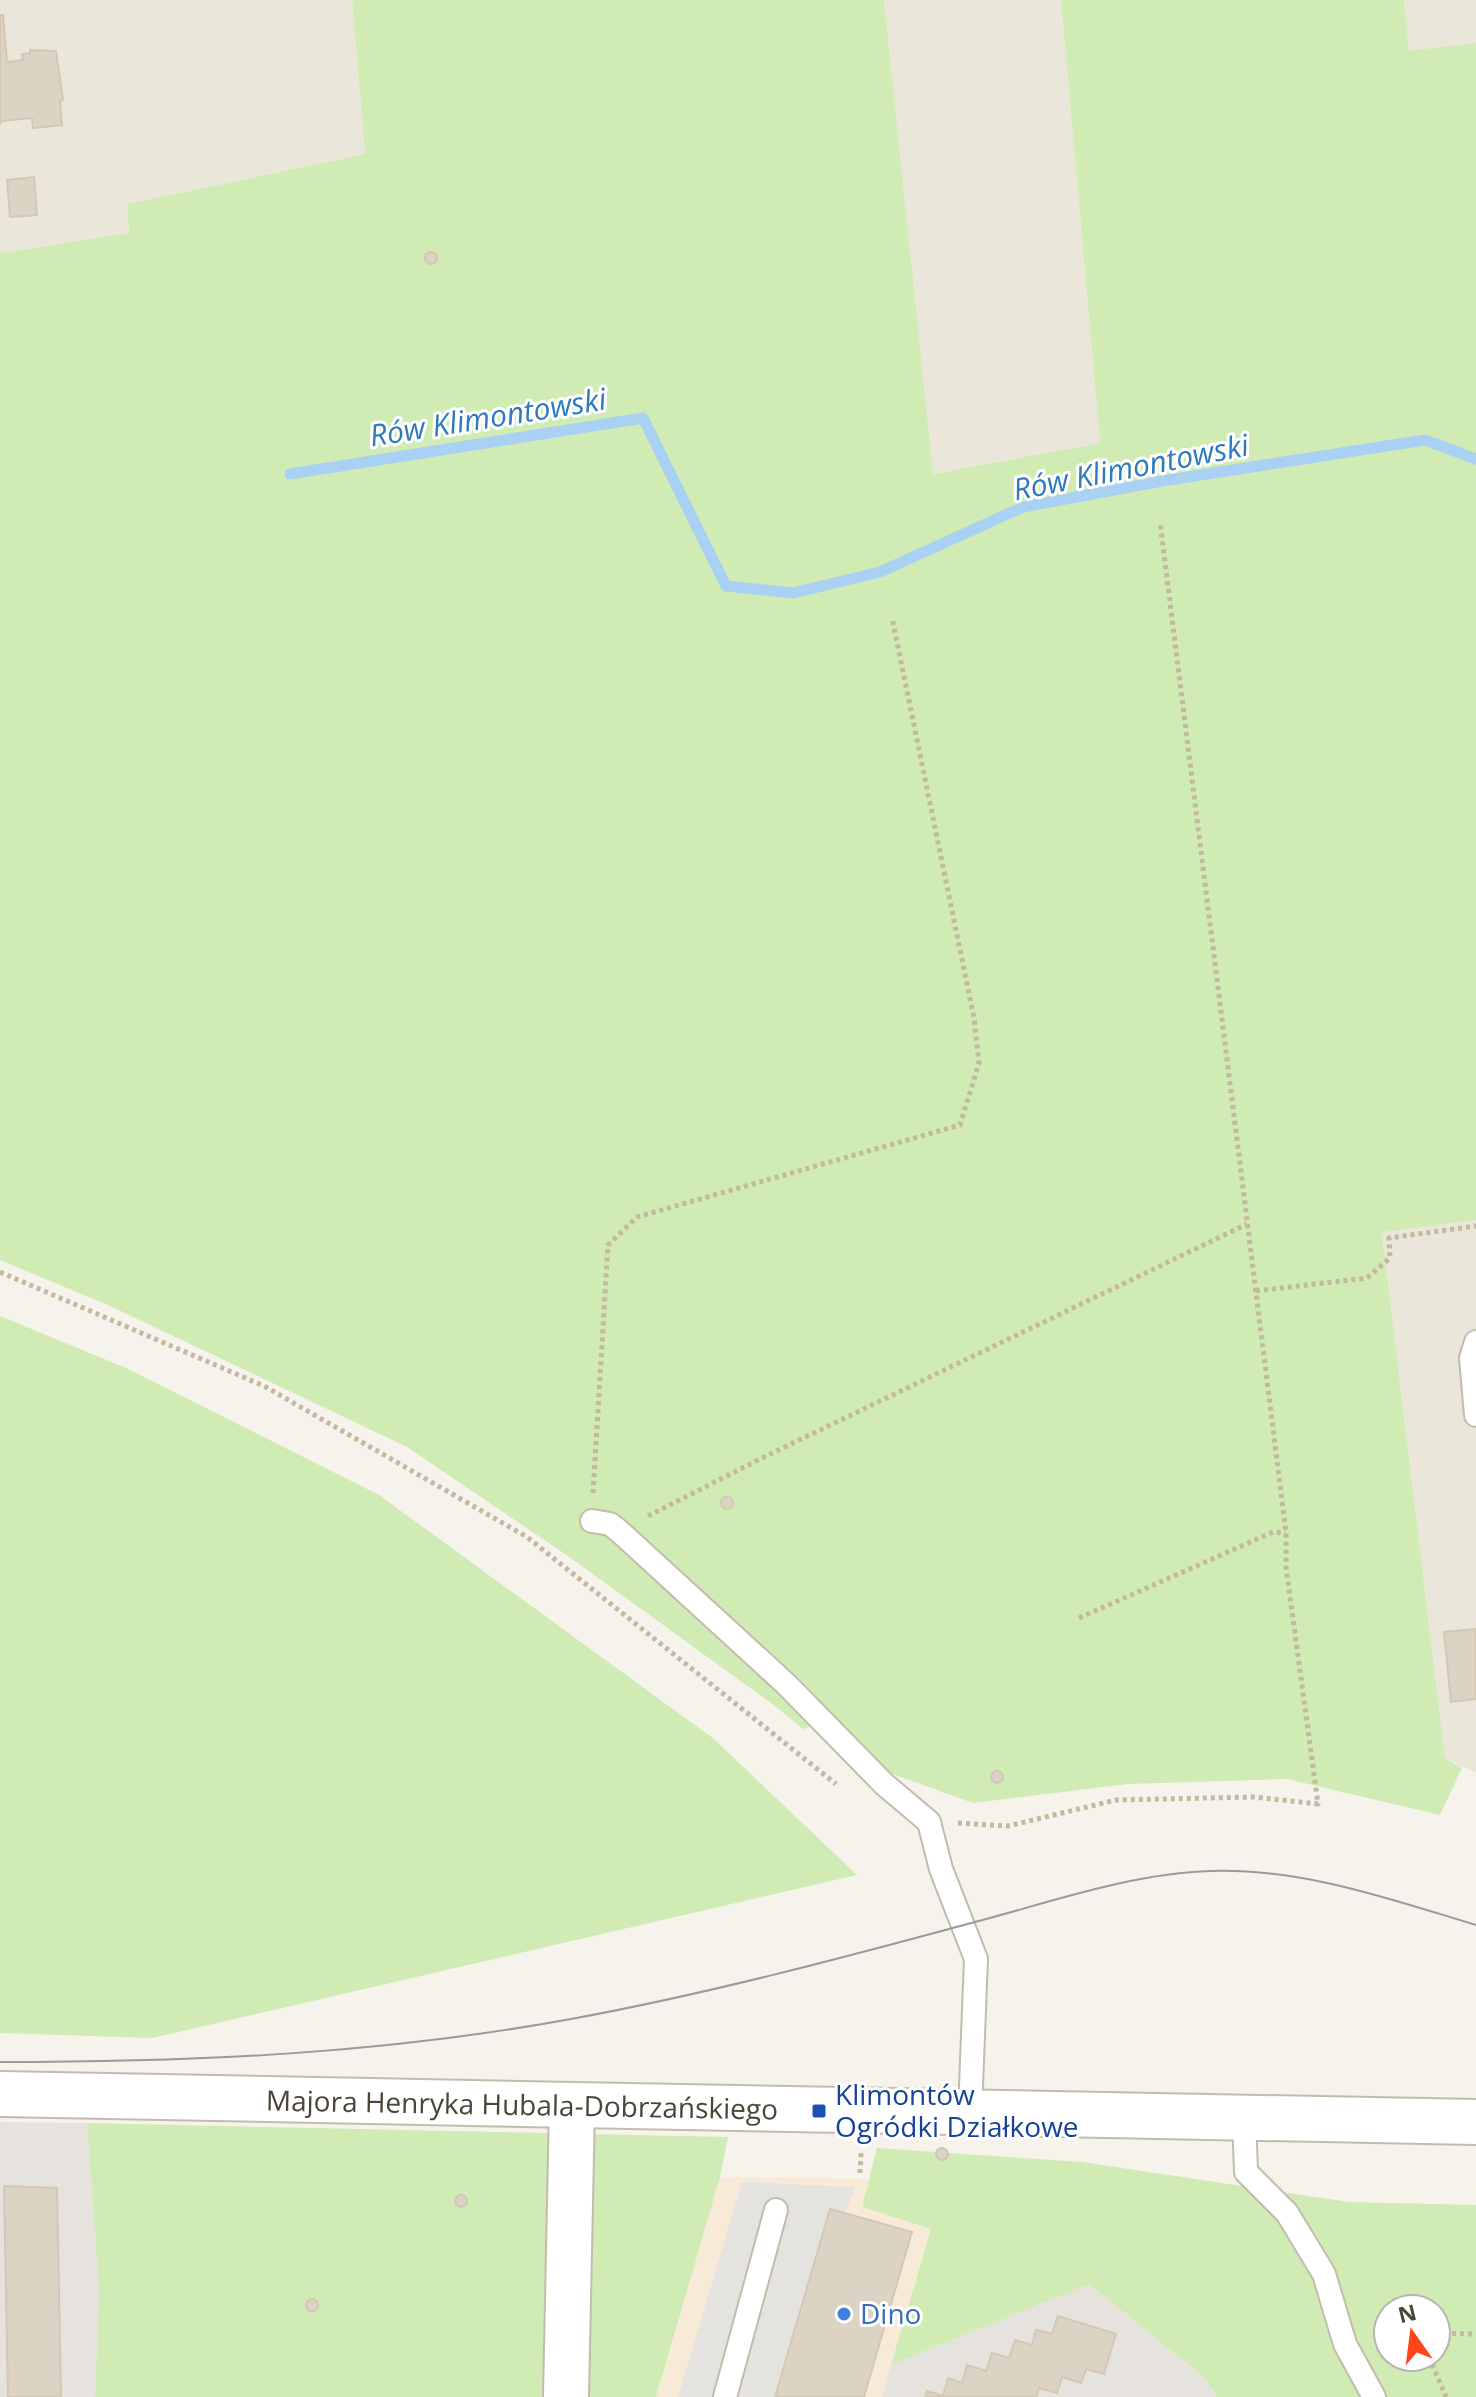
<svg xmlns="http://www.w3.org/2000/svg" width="1476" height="2397" font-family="'Open Sans',sans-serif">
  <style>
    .residential { fill: #eae6da }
    .commercial { fill: #f7ebd7 }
    .industrial { fill: #e6e2dd }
    .green { fill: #d0ebb4; fill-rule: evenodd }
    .parking { fill: #e5e3e0 }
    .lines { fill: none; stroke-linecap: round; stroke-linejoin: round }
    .stream { stroke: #a8d1f3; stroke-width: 11 }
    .building { fill: #dbd3c3; stroke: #d3c8b3; stroke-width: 2 }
    .service-casing { stroke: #c2bcad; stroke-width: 26 }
    .minor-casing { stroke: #c2bcad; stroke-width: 48 }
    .tertiary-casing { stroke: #c2bcad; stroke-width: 48 }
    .path { stroke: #c4b89e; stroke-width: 5; stroke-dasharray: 4 4; stroke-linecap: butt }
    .service { stroke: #fff; stroke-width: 22 }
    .minor { stroke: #fff; stroke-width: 44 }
    .tertiary { stroke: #fff; stroke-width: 44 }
    .tram { stroke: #9a9a9a; stroke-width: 2 }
    .transit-dot { fill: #1a4fb4; stroke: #fff; stroke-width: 3 }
    .shop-dot { fill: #3f7fe0; stroke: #fff; stroke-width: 3 }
    .labels { text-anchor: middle; stroke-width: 6; stroke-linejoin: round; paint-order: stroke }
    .transit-label { font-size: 28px; fill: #164399; stroke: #fff; text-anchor: start }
    .street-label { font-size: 28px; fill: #4b4539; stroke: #fff }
    .shop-label { font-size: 28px; fill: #366cbe; stroke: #fff; text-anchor: start }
    .water-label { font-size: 30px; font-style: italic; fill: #2d7abc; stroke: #fff }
  </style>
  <rect width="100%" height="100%" fill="#f6f3ec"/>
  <path class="residential" d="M0,0H352L365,154L127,204L129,233L0,253Z
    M884,0H1061L1100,443L932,474Z
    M1404,0H1476V43L1409,52Z
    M1476,1220V1773L1445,1758L1382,1231Z"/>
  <path class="commercial" d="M720,2177L869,2179L862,2207L931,2229L882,2397H656Z"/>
  <path class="industrial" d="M0,2122L87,2123L99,2291L95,2397H0Z
    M1089,2284L1205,2378L1217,2397H882L891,2365Z"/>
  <path class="green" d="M352,0H884L933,474L1100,443L1061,0H1404L1409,51L1476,43V1220L1382,1232L1445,1758L1462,1768L1440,1815L1287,1779L1128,1784L973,1803L890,1773L834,1720L803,1729L775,1706L568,1556L407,1447L110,1306L0,1260V253L129,233L127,204L365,154Z
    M0,1316L126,1368L379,1495L714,1739L857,1875L152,2038L0,2033Z
    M87,2123L728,2137L720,2177L656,2397H95L99,2291Z
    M877,2148L1082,2162L1349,2202L1476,2205V2397H1217L1205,2378L1089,2284L891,2365L931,2229L862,2207ZM1388,2309H1436V2357H1388Z"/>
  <path class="parking" d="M742,2182L855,2187L775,2397H678Z"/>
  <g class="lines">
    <path class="stream" d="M290,474L643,418L726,586L793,593L880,572L1023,507L1162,481L1425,440L1476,459"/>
  </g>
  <path class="building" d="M0,15H3L7,62L23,60L22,54L30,53V50L56,51L63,100L60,101L62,125L33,128L32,118L1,121L0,124Z
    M34,177L37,215L10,217L7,180Z
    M425 258a6 6 0 1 1 12 0a6 6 0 1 1-12 0Z
    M721 1503a6 6 0 1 1 12 0a6 6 0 1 1-12 0Z
    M1476,1629V1699L1451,1702L1444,1632Z
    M991 1777a6 6 0 1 1 12 0a6 6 0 1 1-12 0Z
    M936 2154a6 6 0 1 1 12 0a6 6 0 1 1-12 0Z
    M4,2186L57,2188L61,2397H8Z
    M455 2201a6 6 0 1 1 12 0a6 6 0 1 1-12 0Z
    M830,2209L912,2232L864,2397H775Z
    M306 2305a6 6 0 1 1 12 0a6 6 0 1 1-12 0Z
    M1058,2316L1116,2334L1104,2374L1086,2369L1081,2383L1062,2377L1057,2393L1039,2388L1036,2397H925L927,2391L943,2396L948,2378L962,2383L967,2365L986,2371L992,2353L1009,2358L1015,2340L1032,2345L1036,2330L1052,2334Z"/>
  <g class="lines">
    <g class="service-casing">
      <path id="service" d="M1476,1342L1471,1358L1476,1415
        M592,1521L610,1524L619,1531L786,1684L884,1784L929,1822L941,1869L976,1959L970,2112
        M1244,2118L1246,2172L1287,2213L1324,2274L1345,2344L1374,2397
        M725,2397L776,2210"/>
    </g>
    <g class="minor-casing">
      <path id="minor" d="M566,2397L572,2106"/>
    </g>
    <g class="tertiary-casing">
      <path id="tertiary" d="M0,2094L1476,2122"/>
    </g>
    <path class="path" d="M0,1272L264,1386L527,1537L836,1784
      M1256,1291L1367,1278L1390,1258L1389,1238L1476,1226
      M593,1493L608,1245L637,1217L960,1125L979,1063L974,1018L892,618
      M648,1516L762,1458L1247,1224
      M1079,1618L1273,1532L1286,1533
      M958,1823L1008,1826L1116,1800L1254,1797L1318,1804L1286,1567V1533L1160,522
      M860,2173L861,2153
      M1436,2333L1476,2334
      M1429,2357L1446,2397"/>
    <use href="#service" class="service"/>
    <use href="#minor" class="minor"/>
    <use href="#tertiary" class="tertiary"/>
    <path class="tram" d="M0,2062C193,2062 381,2054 571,2019C707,1994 842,1958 975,1922C1051,1902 1133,1873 1211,1871C1302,1868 1390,1899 1476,1925"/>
  </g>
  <rect class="transit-dot" x="811" y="2103" width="16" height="16" rx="4"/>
  <circle class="shop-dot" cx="844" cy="2314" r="8"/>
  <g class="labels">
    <g class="transit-label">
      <text x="835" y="2105">Klimontów<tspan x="835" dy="32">Ogródki Działkowe</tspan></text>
    </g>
    <g class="street-label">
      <text transform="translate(522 2105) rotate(1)" y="10">Majora Henryka Hubala-Dobrzańskiego</text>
    </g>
    <g class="shop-label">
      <text x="860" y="2324">Dino</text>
    </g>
    <g class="water-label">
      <text transform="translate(488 418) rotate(-9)" y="10">Rów Klimontowski</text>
      <text transform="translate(1131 468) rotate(-11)" y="10">Rów Klimontowski</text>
    </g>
  </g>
  <g transform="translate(1412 2333) rotate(346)"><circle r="38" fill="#ffffff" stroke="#b7b5b0" stroke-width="2"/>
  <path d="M0-6L14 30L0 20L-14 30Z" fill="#ff451a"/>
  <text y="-12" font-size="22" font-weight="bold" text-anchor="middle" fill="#4b4539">N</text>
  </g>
</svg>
